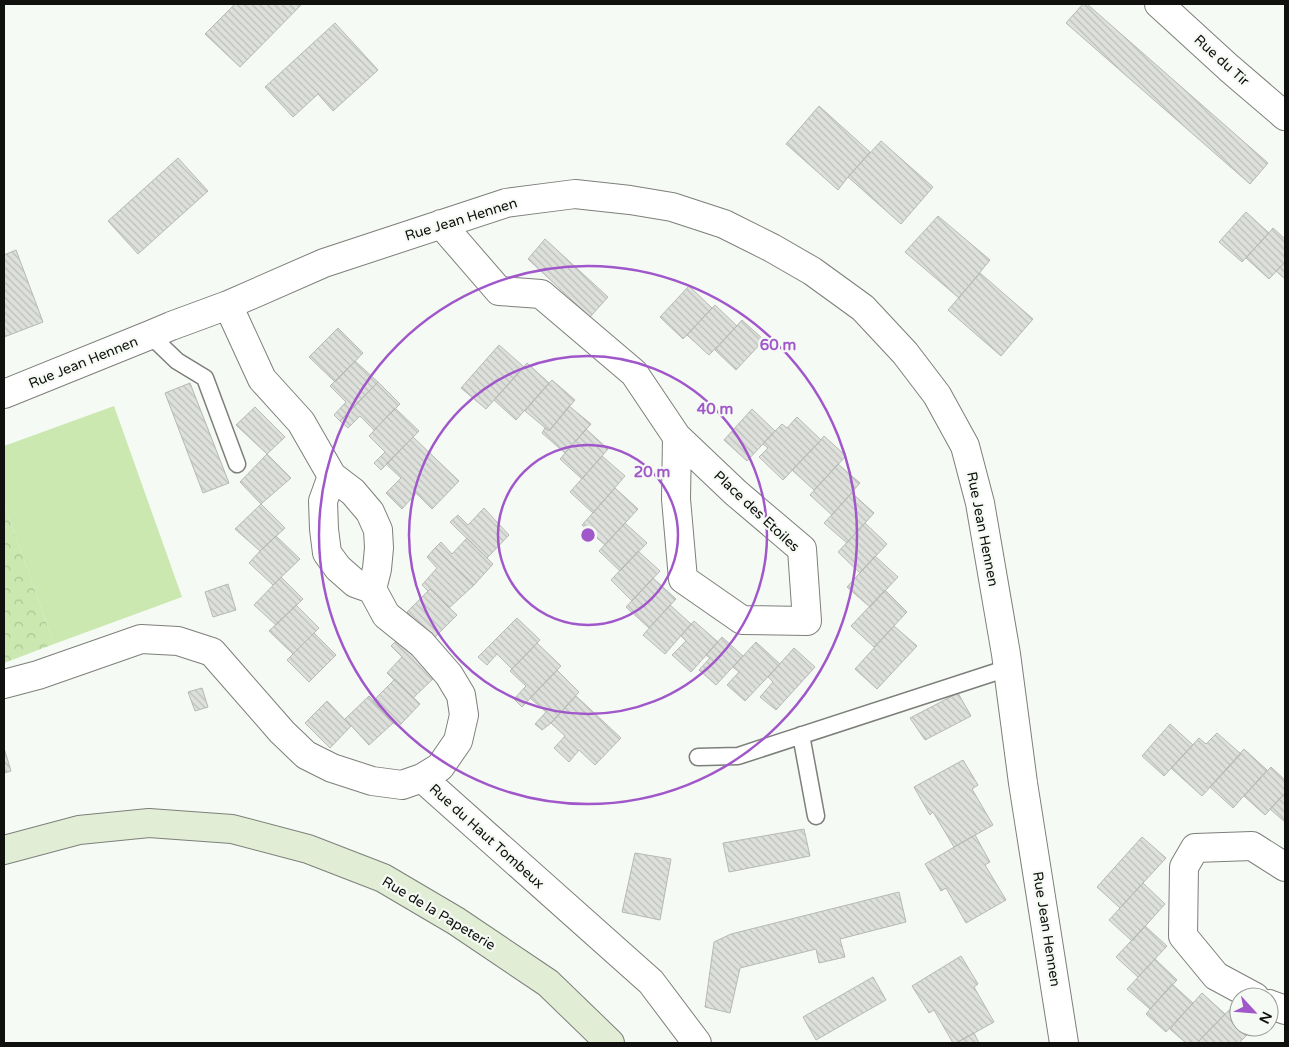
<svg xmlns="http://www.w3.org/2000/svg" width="1289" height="1047" font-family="'Varela Round',sans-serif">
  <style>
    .forest { fill: url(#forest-crowns) }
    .pitch { fill: #cae8b0 }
    .building { fill: url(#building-back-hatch); stroke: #b7bab4 }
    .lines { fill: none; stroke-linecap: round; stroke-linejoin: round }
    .service-casing { stroke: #7d7f7a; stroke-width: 19 }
    .minor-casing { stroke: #7d7f7a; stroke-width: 30 }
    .secondary-casing { stroke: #7d7f7a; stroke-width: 30 }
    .service { stroke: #fff; stroke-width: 16 }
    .minor { stroke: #fff; stroke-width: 28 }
    .secondary { stroke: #e1eed5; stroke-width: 28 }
    .ring { fill: none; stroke: #a057ca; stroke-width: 2.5 }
    .labels { text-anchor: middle; stroke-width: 4.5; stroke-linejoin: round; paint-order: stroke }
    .street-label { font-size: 14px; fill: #10110f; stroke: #f6faf4 }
    .centre { fill: #a057ca; stroke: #f6faf4; stroke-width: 2.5 }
    .ring-label { font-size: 15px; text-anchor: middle; font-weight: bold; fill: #a057ca; stroke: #f6faf4; stroke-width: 4.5; stroke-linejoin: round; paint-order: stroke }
  </style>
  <defs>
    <pattern id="forest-crowns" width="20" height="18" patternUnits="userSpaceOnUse" patternTransform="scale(1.25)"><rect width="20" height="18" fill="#cae8b0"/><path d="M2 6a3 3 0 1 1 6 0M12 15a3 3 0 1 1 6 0" fill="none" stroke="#acc696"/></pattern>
    <pattern id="building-back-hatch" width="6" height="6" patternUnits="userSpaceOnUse" patternTransform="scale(1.25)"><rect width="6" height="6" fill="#dde0db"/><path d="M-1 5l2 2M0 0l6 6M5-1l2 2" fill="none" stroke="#bdbfbb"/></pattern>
  </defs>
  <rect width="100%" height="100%" fill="#f6faf4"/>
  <path class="forest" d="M4,504L54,644L4,663Z"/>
  <path class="pitch" d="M114,406L182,597L54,644L4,504V446Z"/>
  <path class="building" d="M235,4H302L240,67L205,34Z
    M1083,4H1087L1268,163L1250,184L1066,23Z
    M335,23L378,70L333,111L318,94L293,117L265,87Z
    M819,106L870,152L848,177L838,190L786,144Z
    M881,141L933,187L901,224L848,177Z
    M178,158L208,191L138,254L108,221Z
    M1246,212L1269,233L1242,262L1219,242Z
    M938,216L990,260L959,298L905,252Z
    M1273,228L1285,239V262L1269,279L1246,258Z
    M545,239L608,297L590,317L528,259Z
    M16,250L43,322L4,337V255Z
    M1285,262V279L1276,271Z
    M980,273L1033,319L1001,356L948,310Z
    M689,286L712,308L683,339L660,317Z
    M715,305L737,326L709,355L687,335Z
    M742,320L764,340L736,370L715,350Z
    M338,328L363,353L335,382L309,357Z
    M499,345L524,367L486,409L461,388Z
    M355,361L378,382L340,421L334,415L346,402L330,386Z
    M527,363L549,383L516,420L494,400Z
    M552,380L575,400L549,431L525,411Z
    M378,382L400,404L374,430L360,416L348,428L340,421Z
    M190,383L229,483L203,493L165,393Z
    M569,406L591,424L565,453L542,433L545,428L549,431Z
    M255,407L285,437L267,454L236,425Z
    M395,408L419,431L381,470L374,463L385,452L369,436Z
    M752,409L775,431L747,461L724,440Z
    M797,417L821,440L783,480L759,457L768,448L763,444L775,431L782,424L787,428Z
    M586,429L608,449L582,479L560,459Z
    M824,436L846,456L814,490L792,470L821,440Z
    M413,437L459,481L432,509L416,493L402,509L386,493L401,478L386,464Z
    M267,454L291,478L261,504L240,482Z
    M602,456L625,476L593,513L570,492Z
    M838,464L860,483L832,515L810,495Z
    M615,488L638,509L605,545L582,525Z
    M852,493L874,513L847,543L824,523Z
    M261,504L285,528L260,551L235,529Z
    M484,508L509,535L487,558L450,522L458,515L468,525Z
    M625,523L647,543L620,571L599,551Z
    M865,523L887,544L860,573L838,552Z
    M276,536L300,559L273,585L249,563L260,551Z
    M467,538L493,564L474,585L435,548L441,542L452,554Z
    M435,548L474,585L449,608L430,589L428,591L422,585L437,568L427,557Z
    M638,551L660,571L632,601L611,580Z
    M875,556L898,577L870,607L847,587Z
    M281,577L303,599L276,625L254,605Z
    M653,578L676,599L649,628L626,607Z
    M228,584L236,610L213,617L205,592Z
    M430,589L457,615L433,639L407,612Z
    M885,590L907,612L874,647L851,626Z
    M296,605L319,628L293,654L269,631Z
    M670,605L691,624L665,654L643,635Z
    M517,618L540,640L512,669L497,654L487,665L478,657Z
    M694,621L718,642L691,672L672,655L686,641L681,636Z
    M894,626L917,646L877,689L855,669Z
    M314,633L336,655L309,682L287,660Z
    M722,637L743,656L716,685L699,670L710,658L706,655Z
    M399,638L435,677L413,698L387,673L402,657L391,646Z
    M756,642L780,664L745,701L727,685L739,672L733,667Z
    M537,643L561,666L522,707L514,699L526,686L510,671Z
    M794,648L815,667L776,710L760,697L773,682L768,677Z
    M557,670L579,692L551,723L542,730L535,724L546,712L530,698Z
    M395,679L420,704L399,726L393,723L373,701Z
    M202,688L208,707L195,711L188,692Z
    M958,693L971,716L925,740L910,718Z
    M369,696L393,723L369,745L345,719Z
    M576,696L621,738L595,765L579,750L569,762L554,748L565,736L551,723Z
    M327,701L351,726L330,748L305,723Z
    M1170,724L1193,745L1164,776L1142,756Z
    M1217,733L1241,754L1202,796L1171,768L1199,738L1206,744Z
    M4,748L11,771L4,773Z
    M1244,749L1267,770L1233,808L1210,787Z
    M963,760L978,785L972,789L993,825L954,847L933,812L930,815L914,787Z
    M1271,767L1285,780V793L1265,815L1244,796Z
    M1285,793V822L1270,809Z
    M804,829L810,856L729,872L723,843Z
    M975,835L990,862L985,865L1006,900L966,923L946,888L941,891L925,864Z
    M1142,837L1166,858L1120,908L1097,887Z
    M635,853L671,859L660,920L622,912Z
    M1143,883L1165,904L1132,941L1109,920Z
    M899,892L906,922L840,939L845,957L819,963L816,949L740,968L730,1013L705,1007L714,942L731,934Z
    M1145,926L1167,946L1138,977L1116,957Z
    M961,956L978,984L974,987L994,1022L956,1043H953L934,1010L929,1013L912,986Z
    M1155,959L1177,980L1150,1009L1127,989Z
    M873,977L886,1000L816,1040L803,1017Z
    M1172,984L1193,1003L1166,1032L1146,1014Z
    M1202,993L1225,1014L1197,1043H1186L1170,1029Z
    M1238,1001L1239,1002V1027H1255L1239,1043H1197Z
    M974,1033L979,1043H956Z"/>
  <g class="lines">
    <g class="service-casing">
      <path id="service" d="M150,335L177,361L205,378L237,464
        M801,735L816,816
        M698,757L738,756L1008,668"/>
    </g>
    <g class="minor-casing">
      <path id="minor" d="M1159,4L1229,68L1285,116
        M441,224L499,291L541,294L634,373L677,437L676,499L683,579L742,620L807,621L802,549L736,493L677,437
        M4,394L150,335L171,326L228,305L324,263L506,203L575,194L630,200L672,207L724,224L772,248L812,271L863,308L905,353L937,395L965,446L980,503L1006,654L1023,783L1064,1043
        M332,476L323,501L324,529L327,553L338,568L355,583L372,589
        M4,684L38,675L141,639L178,641L212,652L282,732L306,755L332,768L372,781L402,785L422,778L440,767L458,741L464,715L461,695L449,675L422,644L386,615L372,589L377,569L379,548L378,530L370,512L353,492L332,476L301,422L262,379L228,305
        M422,778L651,982L697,1043
        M1255,997L1216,976L1183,936L1184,867L1195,848L1252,846L1285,867
        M1269,1004L1285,1010"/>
    </g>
    <g class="secondary-casing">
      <path id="secondary" d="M4,850L79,830L149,823L232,829L308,849L383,878L456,921L548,983L610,1043"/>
    </g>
    <use href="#service" class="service"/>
    <use href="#minor" class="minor"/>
    <use href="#secondary" class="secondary"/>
  </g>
  <g class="ring">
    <circle cx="588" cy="535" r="90"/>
    <circle cx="588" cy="535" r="179"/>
    <circle cx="588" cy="535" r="269"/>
  </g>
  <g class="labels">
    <g class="street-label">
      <text transform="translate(1222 60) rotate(42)" y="5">Rue du Tir</text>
      <text transform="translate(461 219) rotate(-17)" y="5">Rue Jean Hennen</text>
      <text transform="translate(83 362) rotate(-22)" y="5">Rue Jean Hennen</text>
      <text transform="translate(757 511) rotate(43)" y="5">Place des Etoiles</text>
      <text transform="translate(983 529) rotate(79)" y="5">Rue Jean Hennen</text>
      <text transform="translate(487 836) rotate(42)" y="5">Rue du Haut Tombeux</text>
      <text transform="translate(439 913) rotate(31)" y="5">Rue de la Papeterie</text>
      <text transform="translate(1047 929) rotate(81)" y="5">Rue Jean Hennen</text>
    </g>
  </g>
  <circle cx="588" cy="535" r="8" class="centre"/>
  <g class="ring-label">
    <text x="778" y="350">60 m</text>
    <text x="715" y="414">40 m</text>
    <text x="652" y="477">20 m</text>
  </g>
  <rect width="1289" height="1047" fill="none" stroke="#10110f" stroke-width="10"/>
  <g transform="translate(1254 1012) rotate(116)"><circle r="24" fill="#f6faf4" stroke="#9a9d98"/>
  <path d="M0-4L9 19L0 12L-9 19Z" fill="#a057ca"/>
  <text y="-8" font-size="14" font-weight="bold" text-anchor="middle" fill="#10110f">N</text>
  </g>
</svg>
